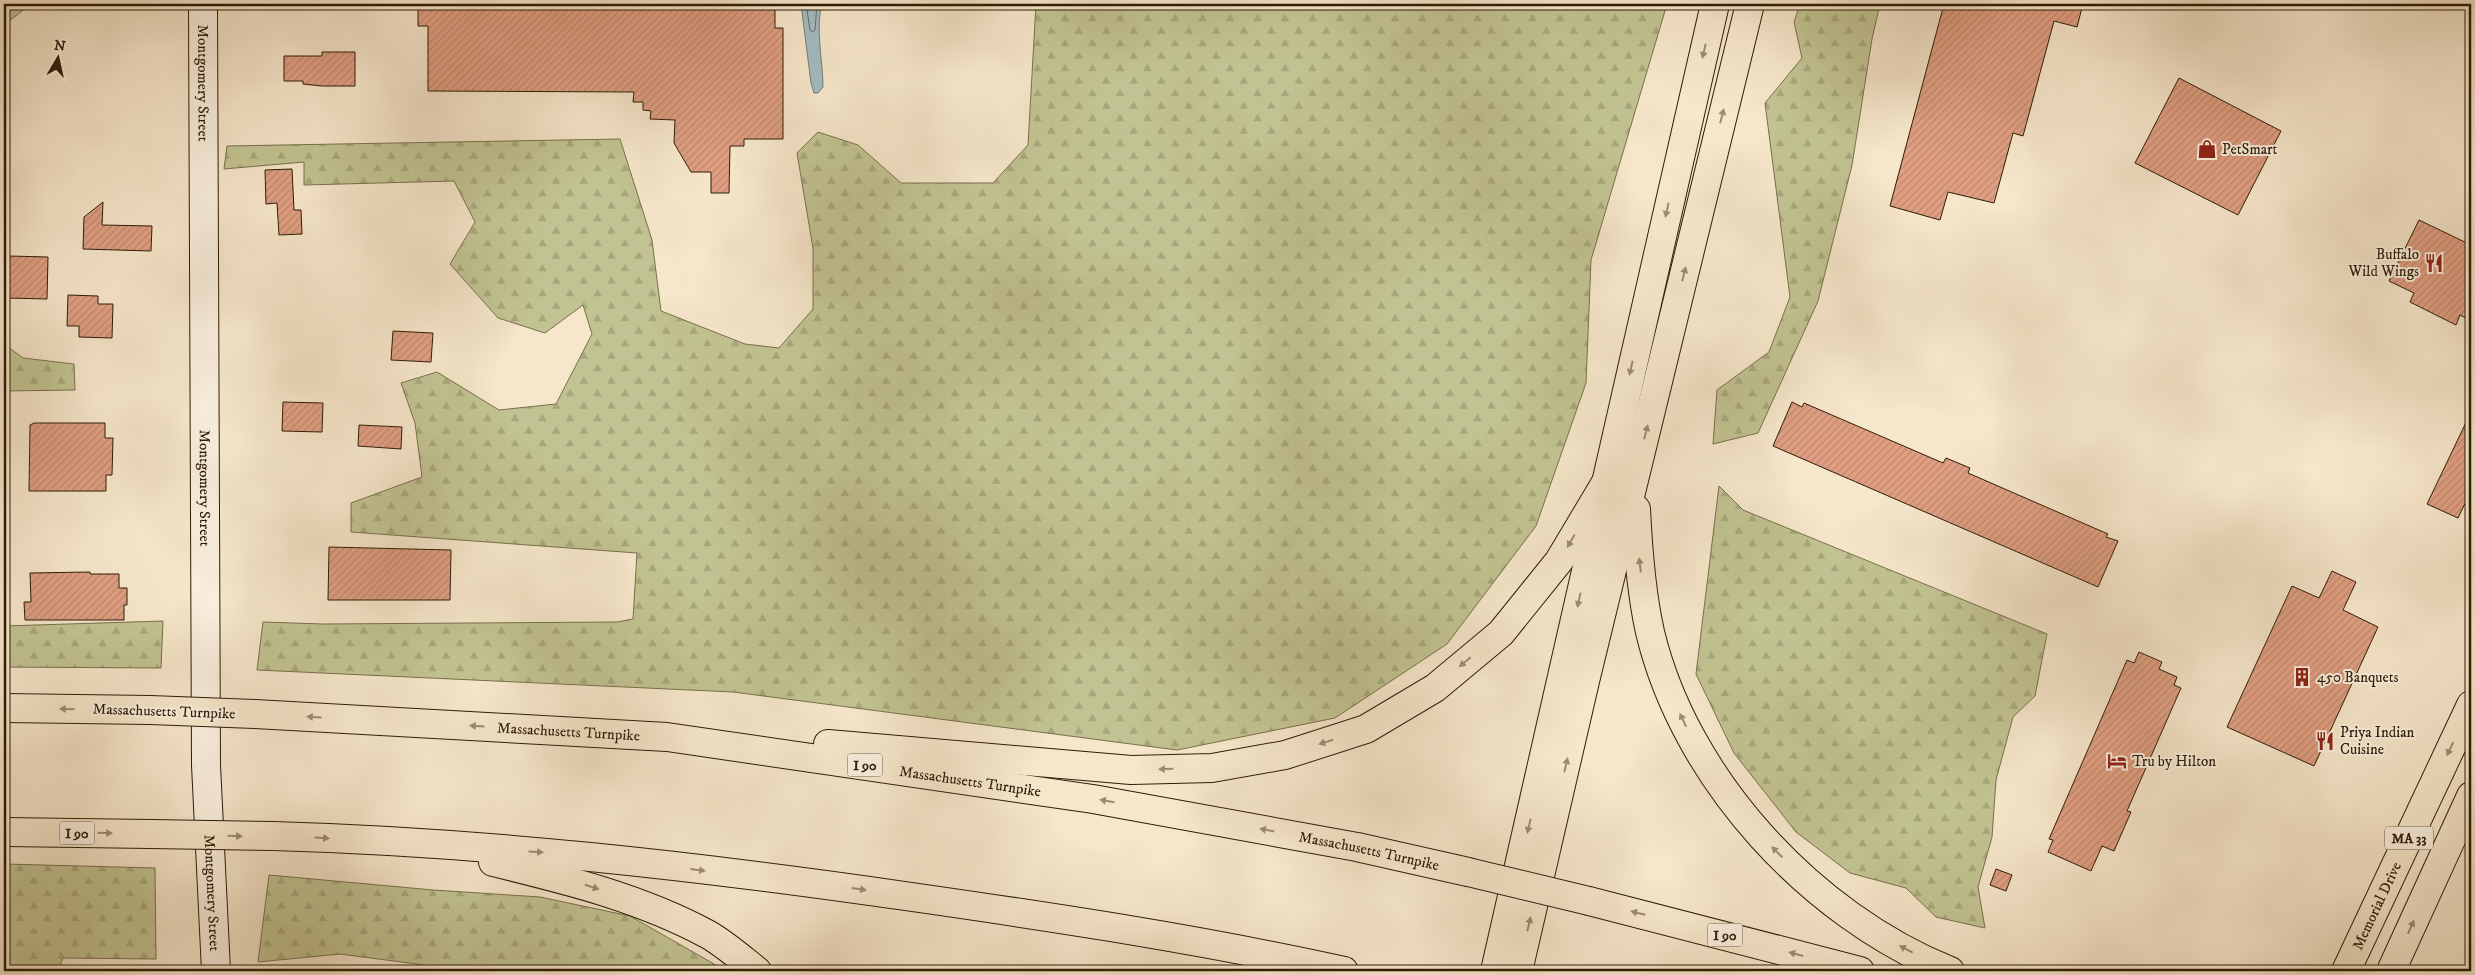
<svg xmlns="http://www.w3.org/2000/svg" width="2475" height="975" font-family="'IM FELL DW Pica',serif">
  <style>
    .forest { fill: url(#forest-firs); stroke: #78704c }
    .water { fill: #a3bcc2; stroke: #747c77 }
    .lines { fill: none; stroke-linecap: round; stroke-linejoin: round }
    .shore { stroke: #686c64; stroke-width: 1 }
    .building { fill: url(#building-hatch); stroke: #2d1c07 }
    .secondary-casing { stroke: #2d1c07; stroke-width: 30 }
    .primary-casing { stroke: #2d1c07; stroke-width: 30 }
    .motorway-casing { stroke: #2d1c07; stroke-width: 30 }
    .secondary { stroke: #f9efdd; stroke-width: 28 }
    .primary { stroke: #f6e6ca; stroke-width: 28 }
    .motorway { stroke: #f6e6ca; stroke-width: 28 }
    .motorway-bridge-casing { stroke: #2d1c07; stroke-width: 30; stroke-linecap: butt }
    .motorway-bridge { stroke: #f6e6ca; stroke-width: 28 }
    .oneway { fill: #9c8b72 }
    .labels { text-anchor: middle; stroke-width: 4; stroke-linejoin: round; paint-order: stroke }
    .shield { fill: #f9efdd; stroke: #6a5b47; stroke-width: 1 }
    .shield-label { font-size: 14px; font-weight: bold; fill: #2d1c07 }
    .street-label { font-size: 15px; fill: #2d1c07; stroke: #f9efdd }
    .poi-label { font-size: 15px; fill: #2d1c07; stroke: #f9efdd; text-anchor: start }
  </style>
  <defs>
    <pattern id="forest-firs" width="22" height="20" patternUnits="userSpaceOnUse" patternTransform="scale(1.25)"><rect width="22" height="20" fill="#c2c392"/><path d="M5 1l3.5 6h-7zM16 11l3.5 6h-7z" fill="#a7a77c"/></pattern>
    <pattern id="building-hatch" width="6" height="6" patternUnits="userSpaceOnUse" patternTransform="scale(1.25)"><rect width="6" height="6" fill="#e09f82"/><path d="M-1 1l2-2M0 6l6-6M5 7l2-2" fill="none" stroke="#c0886f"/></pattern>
  </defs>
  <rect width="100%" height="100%" fill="#f6e6ca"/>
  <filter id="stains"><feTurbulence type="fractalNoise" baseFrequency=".004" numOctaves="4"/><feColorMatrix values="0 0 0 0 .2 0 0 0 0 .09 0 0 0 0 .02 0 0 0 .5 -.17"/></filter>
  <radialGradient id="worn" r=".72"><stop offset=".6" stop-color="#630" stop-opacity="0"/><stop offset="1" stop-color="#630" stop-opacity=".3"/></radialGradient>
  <path class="forest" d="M4,4H31L4,25Z
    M1036,4H1667L1591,260L1586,383L1536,526L1447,644L1335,718L1177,750L733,692L257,670L263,622L323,624L617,622L633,619L637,553L351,532V503L422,477L415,423L401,383L437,372L499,410L556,404L592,334L583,305L545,333L498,318L450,264L475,222L454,181L304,185V162L224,169L227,146L620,139L652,240L661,311L745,344L779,348L813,309V248L797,153L818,132L858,145L901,183H993L1028,145Z
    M1800,4H1880L1872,39L1852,165L1818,301L1758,433L1713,444L1717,390L1769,352L1790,297L1765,103L1802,58L1794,22Z
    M4,344L23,358L74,364L75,390L4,391Z
    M1719,486L1743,510L2047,634L2035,696L2013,717L1996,780L1992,837L1978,887L1985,928L1936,917L1906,888L1850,873L1796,832L1734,753L1696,674Z
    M163,621L161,668L4,667V626Z
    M4,864L155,868L156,959L63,958L58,971H4Z
    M269,875L433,890L540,897L630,916L714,964L723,971H452L417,964L340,954L258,962Z"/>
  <path class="water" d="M801,4H822C815,27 823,62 823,87L818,93H814L811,83Z"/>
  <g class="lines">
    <path class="shore" d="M806,4L810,30L813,32L815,30L817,4"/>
  </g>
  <path class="building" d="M418,4H775V28H783V139H744V146H730L729,193H711V172H691L674,143L675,120L650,119L651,111L643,110V102H633L634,92L428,91V26H418Z
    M1944,4H2083L2077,27L2054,21L2023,136L2013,133L1994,203L1948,192L1940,220L1890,206Z
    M322,52H355V86H322L303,84V81H284V56H322Z
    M2179,78L2281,131L2238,215L2135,163Z
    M292,169L294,210H301L302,234L279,235L277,203L266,204L265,170Z
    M103,202L102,225L152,226L151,251L83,249L84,217Z
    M2419,220L2471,245V321L2460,315L2456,325L2410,302L2414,293L2389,281Z
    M9,256L48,257L47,299L8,298Z
    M68,295L98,296V304H113L112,338L79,337V326H67Z
    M393,331L433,333L431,362L391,360Z
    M283,402L323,403L322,432L282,431Z
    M1792,402L1802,407L1804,403L1943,463L1946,458L1970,468L1968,473L2108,534L2106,537L2118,541L2098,587L1773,446Z
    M2471,412V491L2458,518L2427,504Z
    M34,423H105V438H113L112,475H106V491H29L30,425Z
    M359,425L402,427L401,449L358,446Z
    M329,547L451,550L450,600H328Z
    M2332,571L2356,582L2343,610L2378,627L2314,766L2227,727L2292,586L2319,598Z
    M90,572V574H119V588H127V605H124V620H25L24,602H31L30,573Z
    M2139,652L2162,662L2159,669L2177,677L2174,685L2181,688L2127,811L2131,812L2114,851L2102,846L2091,871L2048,852L2053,840L2049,839L2127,660L2134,663Z
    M1996,869L2012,875L2006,891L1990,885Z"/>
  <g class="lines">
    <g class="secondary-casing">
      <g id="secondary">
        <path id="s1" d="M203,4L206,765L216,971"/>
      </g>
    </g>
    <g class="primary-casing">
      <g id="primary">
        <path id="s2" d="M2346,971L2471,705"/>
        <path d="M2391,971L2471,796"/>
      </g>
    </g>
    <g class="motorway-casing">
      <g id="motorway">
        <path d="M1636,509C1638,550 1641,592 1650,632C1685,779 1811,915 1950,971"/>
        <path d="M4,708L150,710"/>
        <path id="s3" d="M255,714L667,737L1093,799L1357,847L1468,872"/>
        <path d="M828,744L1131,770L1212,768L1285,755L1366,729L1435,688L1501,633L1559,561L1605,484"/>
        <path d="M4,832L151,834"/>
        <path d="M273,836C485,842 696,866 905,896C1052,917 1199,939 1344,971"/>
        <path d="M493,862C567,880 641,898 709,935C726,945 742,959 757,971"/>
        <path d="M1589,901L1860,971"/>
        <path d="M1495,971L1715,4"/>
        <path d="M1518,971L1585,681L1750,4"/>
      </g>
    </g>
    <use href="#secondary" class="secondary"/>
    <use href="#primary" class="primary"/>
    <use href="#motorway" class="motorway"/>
    <g class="motorway-bridge-casing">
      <path id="motorway-bridge" d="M150,710L255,714
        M151,834L273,836
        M1468,872L1589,901"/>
    </g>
    <use href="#motorway-bridge" class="motorway-bridge"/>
  </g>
  <defs><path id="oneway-solid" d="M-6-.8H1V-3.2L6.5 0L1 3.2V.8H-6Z" transform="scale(1.25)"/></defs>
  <g class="oneway">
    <use href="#oneway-solid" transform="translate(1704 51) rotate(103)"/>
    <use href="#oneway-solid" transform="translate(1722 116) rotate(-76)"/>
    <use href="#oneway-solid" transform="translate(1667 210) rotate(103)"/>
    <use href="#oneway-solid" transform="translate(1684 274) rotate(-76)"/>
    <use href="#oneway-solid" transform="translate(1631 368) rotate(103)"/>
    <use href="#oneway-solid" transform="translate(1646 432) rotate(-76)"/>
    <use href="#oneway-solid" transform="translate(1571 541) rotate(120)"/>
    <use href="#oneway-solid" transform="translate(1640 565) rotate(-97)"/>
    <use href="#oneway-solid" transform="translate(1579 600) rotate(102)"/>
    <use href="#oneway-solid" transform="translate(1465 662) rotate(140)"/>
    <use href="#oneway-solid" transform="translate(67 709) rotate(-179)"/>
    <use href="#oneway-solid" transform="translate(314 717) rotate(-177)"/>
    <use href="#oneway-solid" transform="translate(1683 720) rotate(-115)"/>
    <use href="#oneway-solid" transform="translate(477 726) rotate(-177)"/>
    <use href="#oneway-solid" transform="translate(1326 742) rotate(162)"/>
    <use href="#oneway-solid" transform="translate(2450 749) rotate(115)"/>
    <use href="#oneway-solid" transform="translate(1566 765) rotate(-77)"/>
    <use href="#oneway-solid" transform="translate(1166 769) rotate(179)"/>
    <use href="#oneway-solid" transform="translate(1107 801) rotate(-170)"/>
    <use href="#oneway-solid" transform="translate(1529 826) rotate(103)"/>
    <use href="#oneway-solid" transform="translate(1267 830) rotate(-169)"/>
    <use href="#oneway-solid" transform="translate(105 833) rotate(1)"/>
    <use href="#oneway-solid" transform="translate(235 836) rotate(1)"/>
    <use href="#oneway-solid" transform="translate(322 838) rotate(4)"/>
    <use href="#oneway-solid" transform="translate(536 852) rotate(4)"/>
    <use href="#oneway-solid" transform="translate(1777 852) rotate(-135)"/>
    <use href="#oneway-solid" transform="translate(698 870) rotate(7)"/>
    <use href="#oneway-solid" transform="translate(592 887) rotate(18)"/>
    <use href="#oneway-solid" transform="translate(859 889) rotate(8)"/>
    <use href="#oneway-solid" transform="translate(1638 913) rotate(-166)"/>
    <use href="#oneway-solid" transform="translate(1529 924) rotate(-77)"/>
    <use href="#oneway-solid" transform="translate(2411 927) rotate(-66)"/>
    <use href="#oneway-solid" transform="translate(1906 949) rotate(-152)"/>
    <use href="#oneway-solid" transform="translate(1796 954) rotate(-165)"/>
  </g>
  <defs>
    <g id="shop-bare" transform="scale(1.5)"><path d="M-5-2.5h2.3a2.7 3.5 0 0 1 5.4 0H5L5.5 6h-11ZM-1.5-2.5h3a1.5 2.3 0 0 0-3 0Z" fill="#8f2418" stroke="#f9efdd" stroke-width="2.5" paint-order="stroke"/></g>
    <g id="restaurant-bare" transform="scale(1.5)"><path d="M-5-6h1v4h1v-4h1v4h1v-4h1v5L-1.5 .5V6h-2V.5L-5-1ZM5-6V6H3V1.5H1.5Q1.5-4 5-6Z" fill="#8f2418" stroke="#f9efdd" stroke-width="2.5" paint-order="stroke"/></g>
    <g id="building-bare" transform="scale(1.5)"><path d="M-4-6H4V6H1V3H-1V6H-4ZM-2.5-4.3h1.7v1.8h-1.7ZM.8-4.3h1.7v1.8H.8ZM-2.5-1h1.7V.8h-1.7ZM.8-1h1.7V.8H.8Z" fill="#8f2418" stroke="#f9efdd" stroke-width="2.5" paint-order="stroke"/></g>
    <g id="hotel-bare" transform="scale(1.5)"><path d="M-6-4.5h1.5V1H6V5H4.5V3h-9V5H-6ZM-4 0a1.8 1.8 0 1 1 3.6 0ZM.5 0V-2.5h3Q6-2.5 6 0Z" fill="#8f2418" stroke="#f9efdd" stroke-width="2.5" paint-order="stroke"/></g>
  </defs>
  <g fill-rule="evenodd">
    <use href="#shop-bare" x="2207" y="149"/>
    <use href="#restaurant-bare" x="2434" y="263"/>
    <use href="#building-bare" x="2302" y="677"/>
    <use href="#restaurant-bare" x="2325" y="741"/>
    <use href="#hotel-bare" x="2117" y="761"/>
  </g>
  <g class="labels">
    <g class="shield">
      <rect x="847.5" y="753.5" width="35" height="23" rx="4"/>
      <rect x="59.5" y="821.5" width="35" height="23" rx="4"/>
      <rect x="2385" y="826.5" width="48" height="23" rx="4"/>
      <rect x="1707.5" y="923.5" width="35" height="23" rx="4"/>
    </g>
    <g class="shield-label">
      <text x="865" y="770">I 90</text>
      <text x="77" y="838">I 90</text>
      <text x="2409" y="843">MA 33</text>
      <text x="1725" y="940">I 90</text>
    </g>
    <g class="street-label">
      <text dy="5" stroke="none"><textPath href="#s1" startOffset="79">Montgomery Street</textPath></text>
      <text dy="5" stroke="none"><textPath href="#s1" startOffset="484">Montgomery Street</textPath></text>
      <text transform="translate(164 711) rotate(2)" y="5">Massachusetts Turnpike</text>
      <text dy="5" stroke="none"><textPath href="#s3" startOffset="314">Massachusetts Turnpike</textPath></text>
      <text dy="5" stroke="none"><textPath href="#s3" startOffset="719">Massachusetts Turnpike</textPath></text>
      <text dy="5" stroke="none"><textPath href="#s3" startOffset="1124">Massachusetts Turnpike</textPath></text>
      <text dy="5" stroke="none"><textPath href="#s1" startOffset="889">Montgomery Street</textPath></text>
      <text dy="5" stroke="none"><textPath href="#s2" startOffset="72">Memorial Drive</textPath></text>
    </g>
    <g class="poi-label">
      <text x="2222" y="154">PetSmart</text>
      <text x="2419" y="259" text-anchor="end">Buffalo<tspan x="2419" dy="17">Wild Wings</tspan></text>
      <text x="2317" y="682">450 Banquets</text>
      <text x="2340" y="737">Priya Indian<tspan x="2340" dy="17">Cuisine</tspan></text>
      <text x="2132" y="766">Tru by Hilton</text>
    </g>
  </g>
  <rect width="2475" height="975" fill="none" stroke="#f6e6ca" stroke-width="20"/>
  <rect x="5" y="5" width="2465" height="965" fill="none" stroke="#2d1c07" stroke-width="2.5"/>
  <rect x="10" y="10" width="2455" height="955" fill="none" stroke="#2d1c07"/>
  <g transform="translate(58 58) rotate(9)" stroke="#f9efdd" stroke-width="4" paint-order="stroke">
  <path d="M0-4L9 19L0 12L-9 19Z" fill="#2d1c07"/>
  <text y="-8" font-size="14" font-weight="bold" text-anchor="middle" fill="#2d1c07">N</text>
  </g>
  <rect width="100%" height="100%" filter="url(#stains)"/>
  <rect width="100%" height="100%" fill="url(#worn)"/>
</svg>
